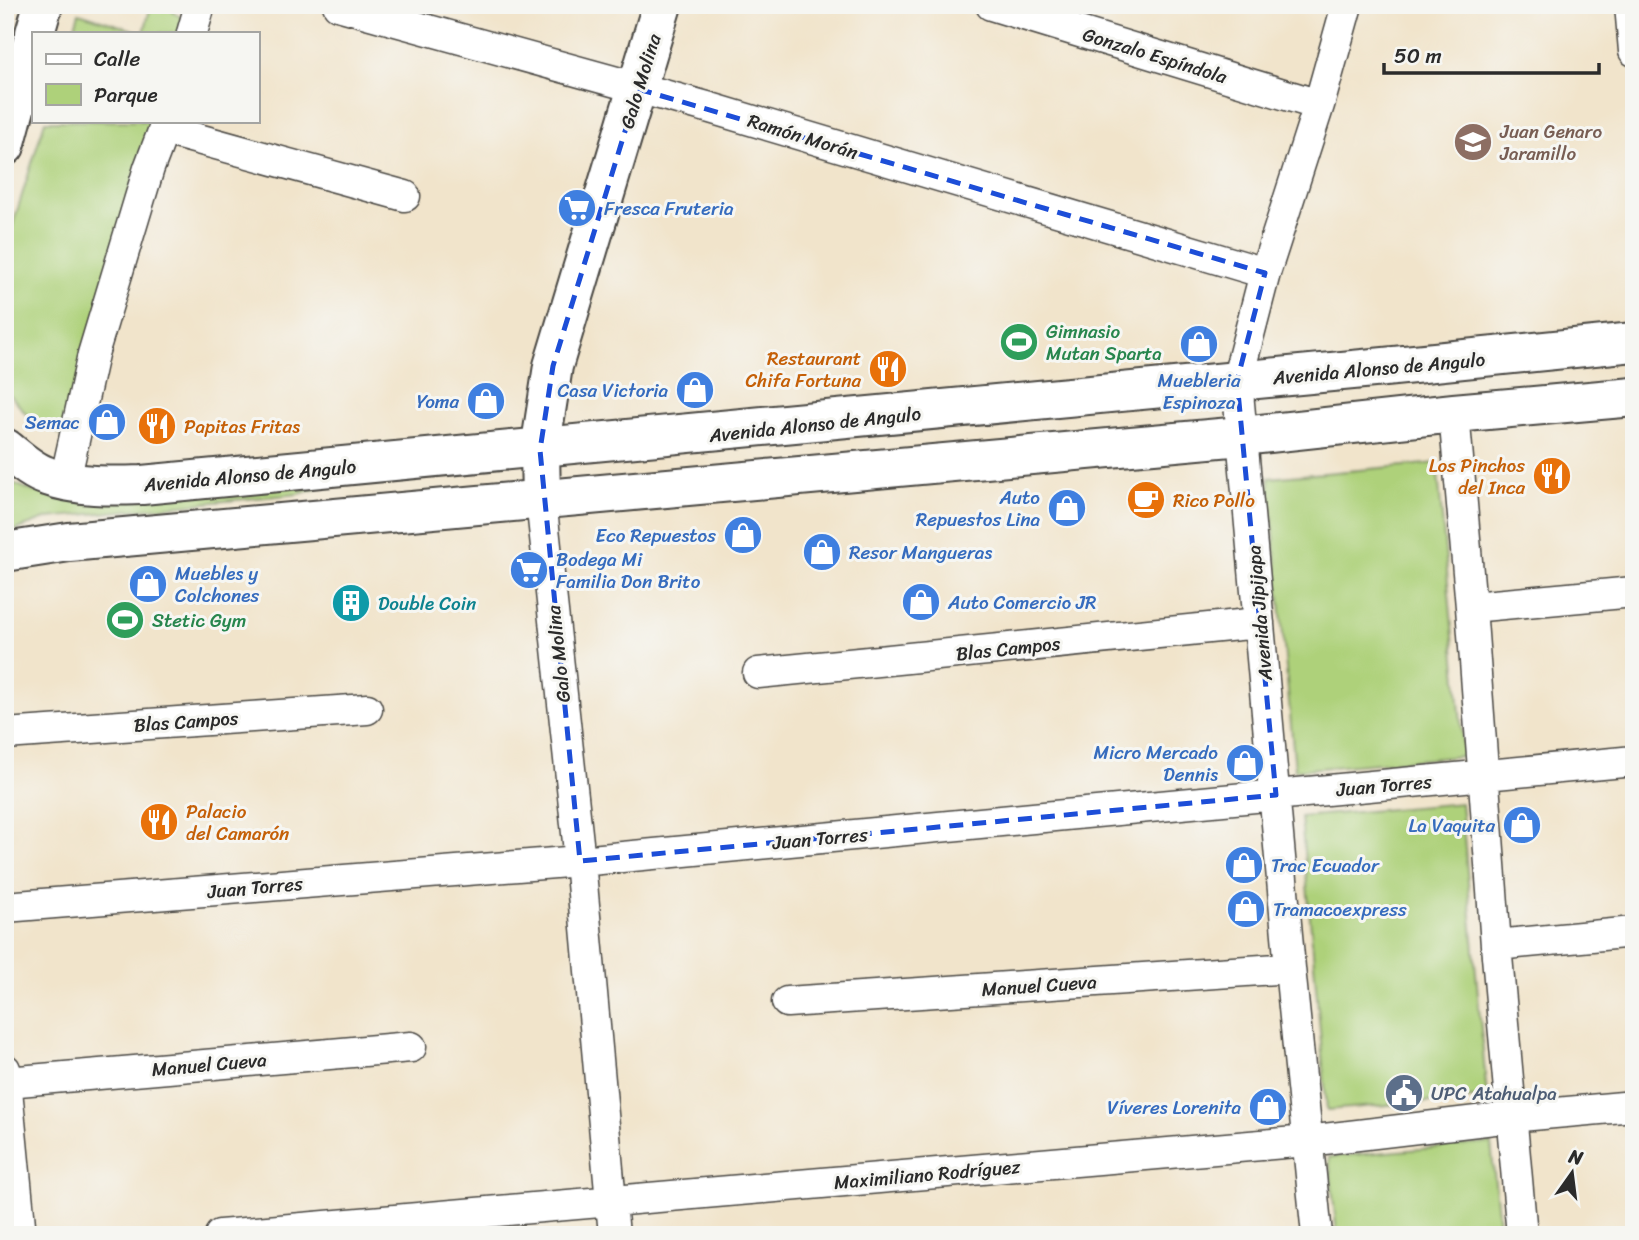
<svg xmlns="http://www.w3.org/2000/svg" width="1639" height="1240" font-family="Sriracha,sans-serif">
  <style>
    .green { fill: #aed17a; stroke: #6c7e52; stroke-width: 2 }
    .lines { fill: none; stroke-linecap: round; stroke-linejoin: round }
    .street-casing { stroke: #494743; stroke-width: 33 }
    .secondary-casing { stroke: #494743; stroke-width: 42 }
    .primary-casing { stroke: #494743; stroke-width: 42 }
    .street { stroke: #fff; stroke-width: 30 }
    .secondary { stroke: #fff; stroke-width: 38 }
    .primary { stroke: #fff; stroke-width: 38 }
    .marked { fill: none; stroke: #1d4ed8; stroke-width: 5; stroke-dasharray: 14 9; stroke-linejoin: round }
    .labels { text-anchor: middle; stroke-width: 6; stroke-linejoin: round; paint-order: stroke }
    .street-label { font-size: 19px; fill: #2b2b2b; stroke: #f6f6f2 }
    .education-label { font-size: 19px; fill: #785e54; stroke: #f6f6f2; text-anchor: start }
    .shop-label { font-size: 19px; fill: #366cbe; stroke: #f6f6f2; text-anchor: end }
    .leisure-label { font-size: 19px; fill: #27864d; stroke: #f6f6f2; text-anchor: start }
    .food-label { font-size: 19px; fill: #c56008; stroke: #f6f6f2; text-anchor: start }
    .culture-label { font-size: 19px; fill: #0d838f; stroke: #f6f6f2; text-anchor: start }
    .service-label { font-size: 19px; fill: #4e5e75; stroke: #f6f6f2; text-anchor: start }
  </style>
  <rect width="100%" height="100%" fill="#f6f6f2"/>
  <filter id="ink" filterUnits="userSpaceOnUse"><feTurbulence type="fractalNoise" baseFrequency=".0143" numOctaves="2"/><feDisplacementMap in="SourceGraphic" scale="14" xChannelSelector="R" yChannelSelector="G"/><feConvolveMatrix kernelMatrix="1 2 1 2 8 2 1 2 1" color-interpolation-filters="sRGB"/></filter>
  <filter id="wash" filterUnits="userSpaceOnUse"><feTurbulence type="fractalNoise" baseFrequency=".00686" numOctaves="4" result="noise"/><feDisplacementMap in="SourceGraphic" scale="28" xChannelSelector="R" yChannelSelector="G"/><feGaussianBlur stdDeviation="1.57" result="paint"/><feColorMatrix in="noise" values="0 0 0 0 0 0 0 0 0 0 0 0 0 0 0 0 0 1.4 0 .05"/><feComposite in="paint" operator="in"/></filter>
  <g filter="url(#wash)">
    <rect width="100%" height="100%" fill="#f1e4cb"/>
    <path class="green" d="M151,5H165L188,23L185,33H144Z
      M79,13L143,33H73Z
      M45,121H159L65,437L28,416L5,389V250Z
      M1437,463L1464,756L1295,770L1269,478Z
      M5,480L35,492L345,480L299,494L48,518L5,534Z
      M1461,803L1487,1097L1327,1110L1301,817Z
      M1491,1143L1500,1235H1337L1329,1157Z"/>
  </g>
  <g filter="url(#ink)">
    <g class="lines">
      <g class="street-casing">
        <path id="street" d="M338,5L707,107L1265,273
          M991,5L1319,105
          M1630,5L1634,51
          M192,33L200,5
          M165,130L405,196
          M1454,413L1471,607L1496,945L1522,1235
          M65,481L93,354L149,168L167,121
          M541,500L580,861L614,1235
          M1471,607L1634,592
          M758,673L1259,623
          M5,734L367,709
          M5,907L580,861L1634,761
          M1496,945L1634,932
          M787,1002L1290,968
          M5,1069L21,1235
          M7,1082L411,1047
          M220,1235L1307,1141L1511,1117L1634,1106
          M1317,1235L1290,968L1237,381L1265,273L1319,105L1347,5"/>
      </g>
      <g class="secondary-casing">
        <path id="secondary" d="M35,33L43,5
          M5,146L33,41
          M541,500L540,450L553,366L662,5"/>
      </g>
      <g class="primary-casing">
        <path id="primary" d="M5,448C18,458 31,471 47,476C77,487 111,486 142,485C640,441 1137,392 1634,342
          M5,552L69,542L1242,436L1454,413L1634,397"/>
      </g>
      <use href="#street" class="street"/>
      <use href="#secondary" class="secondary"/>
      <use href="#primary" class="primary"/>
    </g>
  </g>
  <path class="marked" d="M638,89L1265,273L1237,381L1276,795L580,861L540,450L553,366Z"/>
  <defs>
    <g id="school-disc" transform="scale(2.0125)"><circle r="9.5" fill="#8d6e63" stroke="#f6f6f2"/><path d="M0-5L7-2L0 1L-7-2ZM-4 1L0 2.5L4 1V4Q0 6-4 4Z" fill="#fff"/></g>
    <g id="supermarket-disc" transform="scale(2.0125)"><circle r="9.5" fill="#3f7fe0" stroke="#f6f6f2"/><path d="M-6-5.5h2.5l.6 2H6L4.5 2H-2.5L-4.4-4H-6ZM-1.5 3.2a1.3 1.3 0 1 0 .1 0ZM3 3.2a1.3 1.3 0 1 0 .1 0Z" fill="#fff"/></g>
    <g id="stadium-disc" transform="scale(2.0125)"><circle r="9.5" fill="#2e9e5b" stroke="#f6f6f2"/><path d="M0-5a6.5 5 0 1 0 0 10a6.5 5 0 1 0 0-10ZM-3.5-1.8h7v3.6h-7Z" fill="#fff"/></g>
    <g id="shop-disc" transform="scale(2.0125)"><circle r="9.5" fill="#3f7fe0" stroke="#f6f6f2"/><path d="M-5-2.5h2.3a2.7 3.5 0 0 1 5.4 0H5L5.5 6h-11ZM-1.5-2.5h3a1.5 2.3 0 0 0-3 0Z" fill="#fff"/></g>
    <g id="restaurant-disc" transform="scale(2.0125)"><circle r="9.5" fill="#e8710a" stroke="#f6f6f2"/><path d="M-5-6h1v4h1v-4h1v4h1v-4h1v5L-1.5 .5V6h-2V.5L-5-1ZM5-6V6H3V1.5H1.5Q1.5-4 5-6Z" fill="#fff"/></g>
    <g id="cafe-disc" transform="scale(2.0125)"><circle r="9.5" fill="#e8710a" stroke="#f6f6f2"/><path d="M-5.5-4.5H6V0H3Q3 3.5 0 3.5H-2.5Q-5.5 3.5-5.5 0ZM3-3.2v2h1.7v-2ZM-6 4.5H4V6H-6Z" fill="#fff"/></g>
    <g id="building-disc" transform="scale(2.0125)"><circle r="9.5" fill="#0f9aa8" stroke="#f6f6f2"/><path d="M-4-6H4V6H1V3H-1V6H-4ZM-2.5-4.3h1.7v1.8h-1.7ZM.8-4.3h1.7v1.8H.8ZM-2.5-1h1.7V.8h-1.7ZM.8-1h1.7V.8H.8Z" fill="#fff"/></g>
    <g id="civic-disc" transform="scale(2.0125)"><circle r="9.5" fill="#5c6f8a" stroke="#f6f6f2"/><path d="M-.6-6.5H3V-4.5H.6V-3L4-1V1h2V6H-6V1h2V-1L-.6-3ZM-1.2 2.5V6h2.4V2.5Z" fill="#fff"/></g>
  </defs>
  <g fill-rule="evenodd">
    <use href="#school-disc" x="1473" y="142"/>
    <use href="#supermarket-disc" x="577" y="208"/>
    <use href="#stadium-disc" x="1019" y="342"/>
    <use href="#shop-disc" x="1199" y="344"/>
    <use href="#restaurant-disc" x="888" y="369"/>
    <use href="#shop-disc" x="695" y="390"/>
    <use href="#shop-disc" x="486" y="401"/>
    <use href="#shop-disc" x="107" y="422"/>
    <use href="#restaurant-disc" x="157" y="426"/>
    <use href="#restaurant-disc" x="1552" y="476"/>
    <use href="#cafe-disc" x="1146" y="500"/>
    <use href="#shop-disc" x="1067" y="508"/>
    <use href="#shop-disc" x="743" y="535"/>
    <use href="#shop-disc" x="822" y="552"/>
    <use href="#supermarket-disc" x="529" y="570"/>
    <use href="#shop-disc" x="148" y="584"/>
    <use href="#shop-disc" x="921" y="602"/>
    <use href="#building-disc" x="351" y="603"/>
    <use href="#stadium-disc" x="125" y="620"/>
    <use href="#shop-disc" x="1245" y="763"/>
    <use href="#restaurant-disc" x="159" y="822"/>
    <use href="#shop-disc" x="1522" y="825"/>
    <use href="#shop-disc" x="1244" y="865"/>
    <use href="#shop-disc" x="1246" y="909"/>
    <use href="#civic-disc" x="1404" y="1093"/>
    <use href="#shop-disc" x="1268" y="1107"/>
  </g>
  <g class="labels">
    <g class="street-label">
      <text transform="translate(1155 55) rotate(17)" y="7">Gonzalo Espíndola</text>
      <text transform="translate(640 81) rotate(-73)" y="7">Galo Molina</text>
      <text transform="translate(803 136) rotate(17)" y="7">Ramón Morán</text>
      <text transform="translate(1379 368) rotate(-5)" y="7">Avenida Alonso de Angulo</text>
      <text transform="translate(815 424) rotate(-6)" y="7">Avenida Alonso de Angulo</text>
      <text transform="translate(250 475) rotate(-5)" y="7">Avenida Alonso de Angulo</text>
      <text transform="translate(1259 613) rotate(-95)" y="7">Avenida Jipijapa</text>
      <text transform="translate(1008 648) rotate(-6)" y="7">Blas Campos</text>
      <text transform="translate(558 654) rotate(-96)" y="7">Galo Molina</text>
      <text transform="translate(186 721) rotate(-4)" y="7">Blas Campos</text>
      <text transform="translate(1384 785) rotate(-5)" y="7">Juan Torres</text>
      <text transform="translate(820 838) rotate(-5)" y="7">Juan Torres</text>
      <text transform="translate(255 887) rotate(-5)" y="7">Juan Torres</text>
      <text transform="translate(1039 985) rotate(-4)" y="7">Manuel Cueva</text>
      <text transform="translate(209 1064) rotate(-5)" y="7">Manuel Cueva</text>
      <text transform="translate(927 1174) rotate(-5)" y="7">Maximiliano Rodríguez</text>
    </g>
    <g class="education-label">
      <text x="1500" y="138">Juan Genaro<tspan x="1500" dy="22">Jaramillo</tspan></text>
    </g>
    <g class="shop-label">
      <text x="604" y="215" text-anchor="start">Fresca Fruteria</text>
      <text x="1199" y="387" text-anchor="middle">Muebleria<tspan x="1199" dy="22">Espinoza</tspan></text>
      <text x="668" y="397">Casa Victoria</text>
      <text x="459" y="408">Yoma</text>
      <text x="80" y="429">Semac</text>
      <text x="1040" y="504">Auto<tspan x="1040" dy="22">Repuestos Lina</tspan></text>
      <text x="716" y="542">Eco Repuestos</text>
      <text x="849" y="559" text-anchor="start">Resor Mangueras</text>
      <text x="556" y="566" text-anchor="start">Bodega Mi<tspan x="556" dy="22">Familia Don Brito</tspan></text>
      <text x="175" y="580" text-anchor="start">Muebles y<tspan x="175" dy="22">Colchones</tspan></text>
      <text x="948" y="609" text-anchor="start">Auto Comercio JR</text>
      <text x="1218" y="759">Micro Mercado<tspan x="1218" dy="22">Dennis</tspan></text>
      <text x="1495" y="832">La Vaquita</text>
      <text x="1271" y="872" text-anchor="start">Trac Ecuador</text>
      <text x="1273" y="916" text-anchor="start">Tramacoexpress</text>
      <text x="1241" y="1114">Víveres Lorenita</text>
    </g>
    <g class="leisure-label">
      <text x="1046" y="338">Gimnasio<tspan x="1046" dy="22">Mutan Sparta</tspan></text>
      <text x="152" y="627">Stetic Gym</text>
    </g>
    <g class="food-label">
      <text x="861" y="365" text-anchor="end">Restaurant<tspan x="861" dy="22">Chifa Fortuna</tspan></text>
      <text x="184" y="433">Papitas Fritas</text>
      <text x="1525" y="472" text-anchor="end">Los Pinchos<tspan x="1525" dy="22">del Inca</tspan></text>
      <text x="1173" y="507">Rico Pollo</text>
      <text x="186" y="818">Palacio<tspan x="186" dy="22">del Camarón</tspan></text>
    </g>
    <g class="culture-label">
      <text x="378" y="610">Double Coin</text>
    </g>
    <g class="service-label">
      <text x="1431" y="1100">UPC Atahualpa</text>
    </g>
  </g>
  <rect width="1639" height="1240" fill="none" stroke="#f6f6f2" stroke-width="28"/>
  <rect x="32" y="32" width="228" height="91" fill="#f6f6f2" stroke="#a5a5a2" stroke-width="2"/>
  <rect x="46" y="54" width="35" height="10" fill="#ffffff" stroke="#a5a5a2" stroke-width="2"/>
  <text x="94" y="66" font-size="21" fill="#2b2b2b">Calle</text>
  <rect x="46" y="84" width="35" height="21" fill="#aed17a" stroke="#a5a5a2" stroke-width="2"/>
  <text x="94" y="102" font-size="21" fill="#2b2b2b">Parque</text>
  <g transform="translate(1572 1173) rotate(14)" stroke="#f6f6f2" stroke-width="5" paint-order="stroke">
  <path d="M0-5L12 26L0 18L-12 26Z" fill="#2b2b2b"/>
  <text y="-10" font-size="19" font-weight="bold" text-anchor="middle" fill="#2b2b2b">N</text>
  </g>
  <path d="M1384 63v10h215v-10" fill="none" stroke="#2b2b2b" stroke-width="3.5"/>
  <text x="1394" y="63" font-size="21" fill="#2b2b2b" stroke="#f6f6f2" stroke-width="5" paint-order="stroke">50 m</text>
</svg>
